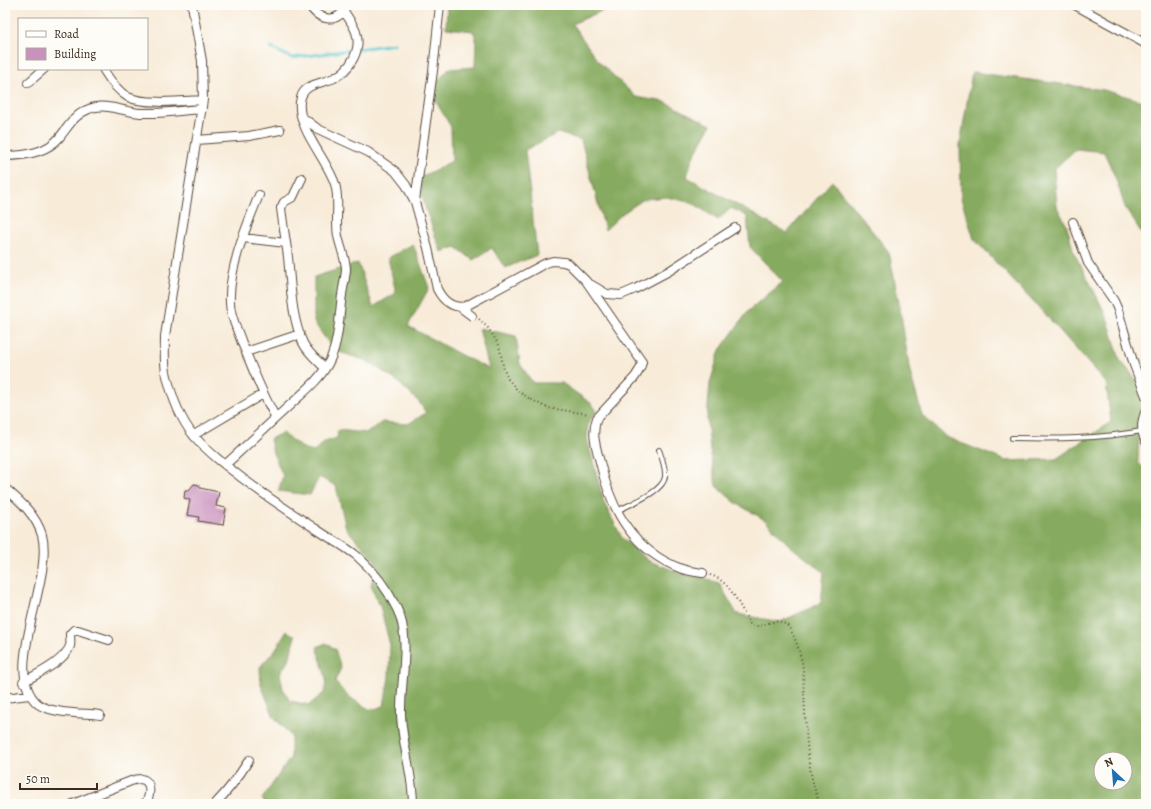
<svg xmlns="http://www.w3.org/2000/svg" width="1151" height="809" font-family="Alegreya,serif">
  <style>
    .forest { fill: #86aa5e; stroke: #606a3e; fill-rule: evenodd }
    .lines { fill: none; stroke-linecap: round; stroke-linejoin: round }
    .stream { stroke: #5ac7d1; stroke-width: 3 }
    .building { fill: #c992be }
    .service-casing { stroke: #57473a; stroke-width: 6 }
    .minor-casing { stroke: #57473a; stroke-width: 10 }
    .path { stroke: #57473a; stroke-width: 2; stroke-dasharray: 1 3; stroke-linecap: butt }
    .service { stroke: #fff; stroke-width: 4 }
    .minor { stroke: #fff; stroke-width: 8 }
  </style>
  <rect width="100%" height="100%" fill="#fdfcf7"/>
  <filter id="ink" filterUnits="userSpaceOnUse"><feTurbulence type="fractalNoise" baseFrequency=".025" numOctaves="2"/><feDisplacementMap in="SourceGraphic" scale="8" xChannelSelector="R" yChannelSelector="G"/><feConvolveMatrix kernelMatrix="1 2 1 2 8 2 1 2 1" color-interpolation-filters="sRGB"/></filter>
  <filter id="wash" filterUnits="userSpaceOnUse"><feTurbulence type="fractalNoise" baseFrequency=".012" numOctaves="4" result="noise"/><feDisplacementMap in="SourceGraphic" scale="16" xChannelSelector="R" yChannelSelector="G"/><feGaussianBlur stdDeviation="0.9" result="paint"/><feColorMatrix in="noise" values="0 0 0 0 0 0 0 0 0 0 0 0 0 0 0 0 0 1.4 0 .05"/><feComposite in="paint" operator="in"/></filter>
  <g filter="url(#wash)">
    <rect width="100%" height="100%" fill="#f8ebd8"/>
    <path class="forest" d="M447,5H602L604,10L572,24L599,62L636,97L665,102L711,125L692,159L687,177L787,233L832,181L889,252L900,308L910,372L922,415L946,437L1006,461L1056,459L1111,422L1106,383L1054,324L974,239L961,198L960,145L972,72L1104,90L1146,102V165L1142,170L1146,180V240L1125,207L1116,179L1104,152L1076,149L1054,169L1057,207L1067,226L1074,253L1089,281L1107,317L1120,360L1145,390L1140,406L1138,462L1146,471V804H266L262,799L291,757V736L274,717L261,685L260,667L275,650L287,631L295,636L289,660L280,673L283,689L290,701L309,705L325,692L326,678L317,647L326,643L335,649L341,668L335,681C345,696 355,701 371,710L384,706L389,677L390,645L380,606L371,586L376,562L346,528L336,486L319,477L310,495L278,491L283,476L273,453L270,439L282,433L301,447L313,452L324,442L337,438L338,430L367,433L382,422L408,424L426,413L419,402L397,381L367,361L333,350L314,322V277L358,263L373,307L396,293L388,258L413,244L429,288L408,326L461,355L489,369L479,328L516,336L520,364L533,383H562L592,404L597,411L588,423L587,438L604,503L622,538L649,561L686,575L702,577L719,583L737,614L780,622L821,603L824,572L789,545L765,520L736,503L716,486L710,450L707,419L710,383L720,350L750,309L783,282L750,247L747,216L731,208L718,220L693,203L667,197L644,199L623,213L605,230L581,140L558,133L525,150L537,255L505,268L492,248L473,260L456,247L441,252L425,207L419,178L452,161L451,127L429,90L449,69L475,67L476,38L473,31L446,28ZM1101,759H1125V783H1101Z"/>
    <g class="lines">
      <path class="stream" d="M271,48L292,58L394,44"/>
    </g>
    <g id="blocks">
      <path class="building" d="M194,484L199,485L200,488L219,492L216,506L226,508L223,525L198,521L199,517L187,515L190,500L184,498L185,490H189Z"/>
    </g>
  </g>
  <g filter="url(#ink)">
    <use href="#blocks" fill-opacity="0" stroke="#57473a" stroke-width="1"/>
    <g class="lines">
      <g class="service-casing">
        <path id="service" d="M1012,438C1057,439 1097,439 1142,431
          M617,511C630,504 663,492 665,477C666,468 662,458 659,450"/>
      </g>
      <g class="minor-casing">
        <path id="minor" d="M192,5L202,61L203,100L165,336C165,348 164,361 166,372C171,394 180,419 194,436C208,452 225,465 242,478C267,497 293,514 319,531C331,539 346,547 357,556C373,570 388,590 397,609C412,639 400,682 401,714C402,745 413,774 413,804
          M309,5C319,21 339,25 346,5
          M1075,5L1146,44
          M103,69C109,79 117,91 128,97C144,105 184,101 203,100
          M28,83L44,69
          M302,117L318,129L368,152L395,171L406,185L415,202L428,248L437,289C443,301 453,309 466,306L546,263L553,261L564,262L569,264L586,281L642,362L640,369L635,377L597,418C591,433 596,447 600,462C611,510 633,551 682,569C688,571 696,572 703,573
          M197,140L249,136L280,130
          M5,156C23,156 46,153 59,138C68,127 75,114 89,109C105,102 124,112 140,113C161,114 182,110 202,109
          M302,178L293,197L284,202L281,208C283,225 286,241 288,257C291,286 291,316 303,343C308,353 317,360 325,368
          M259,195C247,225 228,270 230,303C230,316 238,331 242,343C253,369 262,394 276,418
          M415,201L433,71L440,5
          M1073,222L1088,263L1114,301L1118,310L1134,365L1146,396
          M243,238L286,243
          M590,284L607,294L621,295L635,289L669,271L735,228
          M460,307L472,316
          M246,352L300,334
          M1146,411C1141,421 1141,432 1146,442
          M194,435L263,394
          M225,465C247,445 268,425 290,405C304,392 321,379 330,360C339,340 339,317 342,295C343,286 346,277 346,268C345,257 340,246 338,236C335,219 340,200 335,184C327,159 297,129 300,102C302,83 321,84 334,78C350,70 362,50 356,32C353,24 348,18 344,11
          M5,488C20,501 36,515 42,535C54,581 0,672 38,704C52,714 84,713 100,715
          M23,682C37,674 64,662 70,646C71,643 70,638 70,634L74,630H78L109,640
          M5,698L29,695
          M73,804L131,781C134,780 138,779 141,779C153,781 150,797 145,804
          M215,804C229,790 239,776 249,760"/>
      </g>
      <path class="path" d="M479,319L488,328L499,345L504,370L508,379L518,391L530,399L548,408L589,414
        M710,575C730,580 740,607 750,624C761,631 773,616 785,624C793,628 800,653 802,662C804,672 803,683 804,692C806,728 806,771 820,804"/>
      <use href="#service" class="service"/>
      <use href="#minor" class="minor"/>
    </g>
  </g>
  <rect width="1151" height="809" fill="none" stroke="#fdfcf7" stroke-width="20"/>
  <rect x="18" y="18" width="130" height="52" fill="#fdfcf7" stroke="#afa8a0"/>
  <rect x="26" y="31" width="20" height="6" fill="#ffffff" stroke="#afa8a0"/>
  <text x="54" y="38" font-size="12" fill="#3b2a1e">Road</text>
  <rect x="26" y="48" width="20" height="12" fill="#c992be" stroke="#afa8a0"/>
  <text x="54" y="58" font-size="12" fill="#3b2a1e">Building</text>
  <g transform="translate(1113 771) rotate(334)"><circle r="19" fill="#fdfcf7" stroke="#afa8a0"/>
  <path d="M0-3L7 15L0 10L-7 15Z" fill="#1f6fb2"/>
  <text y="-6" font-size="11" font-weight="bold" text-anchor="middle" fill="#3b2a1e">N</text>
  </g>
  <path d="M20 783v6h77v-6" fill="none" stroke="#3b2a1e" stroke-width="2"/>
  <text x="26" y="783" font-size="12" fill="#3b2a1e" stroke="#fdfcf7" stroke-width="3" paint-order="stroke">50 m</text>
</svg>
